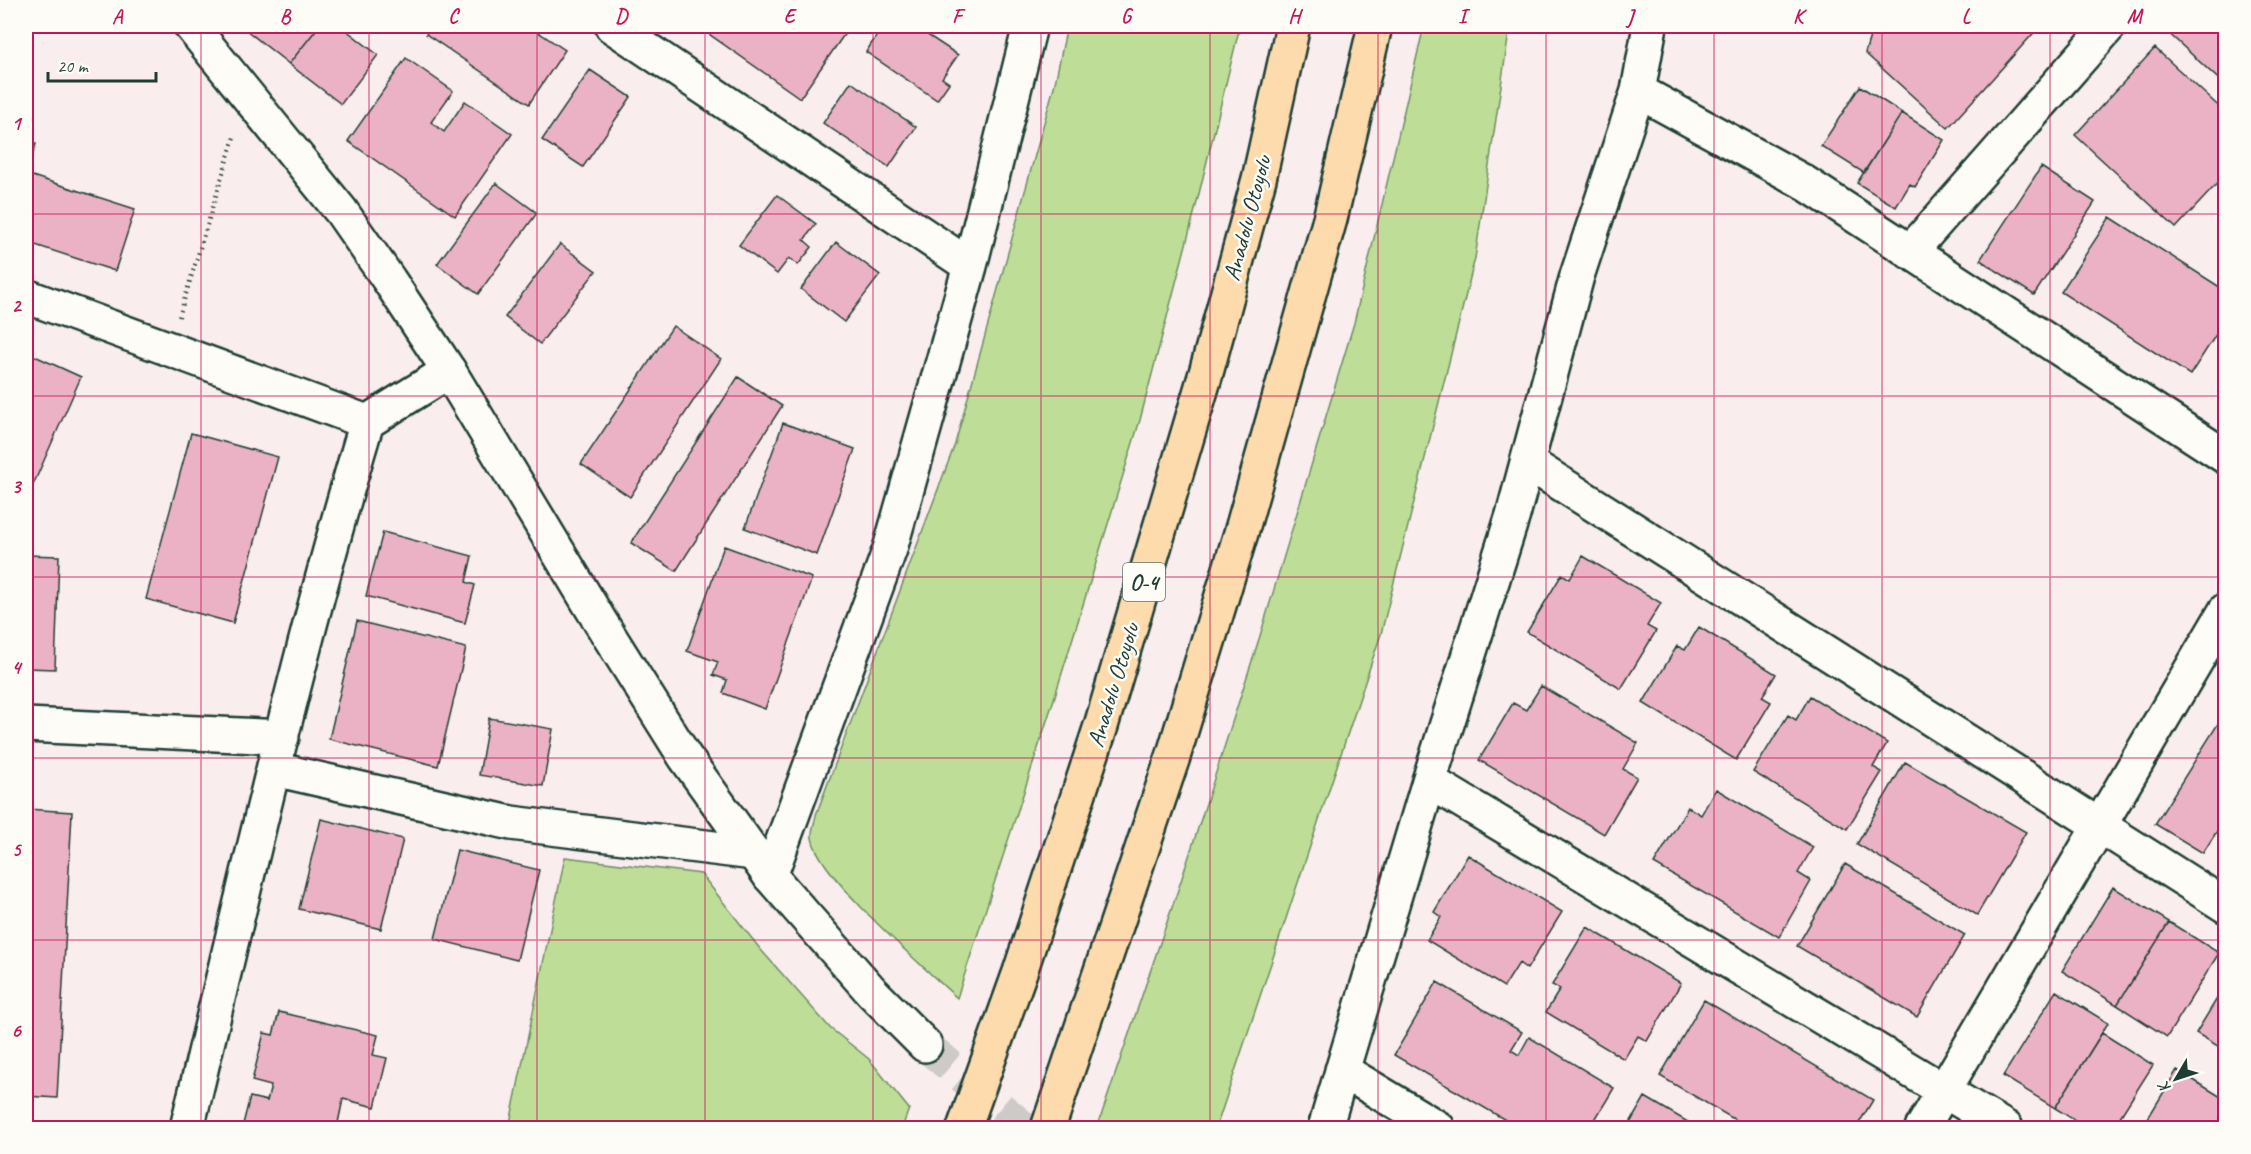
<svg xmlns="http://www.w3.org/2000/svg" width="2251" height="1154" font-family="Caveat,sans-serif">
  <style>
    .green { fill: #bedd96; stroke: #6e8d65; stroke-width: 1.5 }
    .building { fill: #ebb2c6; stroke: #1f3d34; stroke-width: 1.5 }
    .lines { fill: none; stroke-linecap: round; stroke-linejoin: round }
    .tertiary-tunnel { stroke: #cdcac8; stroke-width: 33; stroke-dasharray: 33 16; stroke-linecap: butt }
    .minor-casing { stroke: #1f3d34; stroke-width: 38 }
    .tertiary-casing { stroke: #1f3d34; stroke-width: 38 }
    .motorway-casing { stroke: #1f3d34; stroke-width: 38 }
    .path { stroke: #1f3d34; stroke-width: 4; stroke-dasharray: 1.5 4.5; stroke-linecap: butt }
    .minor { stroke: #fdfcf7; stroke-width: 33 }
    .tertiary { stroke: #fdfcf7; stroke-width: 33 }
    .motorway { stroke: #fedbac; stroke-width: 33 }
    .grid { fill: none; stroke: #c2185b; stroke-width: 1.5; stroke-opacity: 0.55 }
    .labels { text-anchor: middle; stroke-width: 5; stroke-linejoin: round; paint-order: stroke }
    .shield { fill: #fdfcf7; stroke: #62766e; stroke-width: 1.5 }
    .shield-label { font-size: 22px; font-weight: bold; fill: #1f3d34 }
    .street-label { font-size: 24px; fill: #1f3d34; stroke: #fdfcf7 }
    .neatline { fill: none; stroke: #c2185b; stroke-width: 2 }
    .grid-label { font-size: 20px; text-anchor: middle; font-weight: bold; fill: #c2185b }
  </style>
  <rect width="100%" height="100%" fill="#f9eded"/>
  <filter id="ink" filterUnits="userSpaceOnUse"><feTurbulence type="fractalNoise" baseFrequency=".0167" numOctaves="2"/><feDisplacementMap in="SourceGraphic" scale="12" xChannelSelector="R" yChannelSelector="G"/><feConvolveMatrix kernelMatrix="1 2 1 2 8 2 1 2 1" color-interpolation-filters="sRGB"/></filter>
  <g filter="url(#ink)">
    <path class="green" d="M1067,26H1240L1195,210L1140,420L1054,699L957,998C925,968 819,877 812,838C811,831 815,822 816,815L955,444L1055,83Z
      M1424,26H1510L1475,258L1381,634L1216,1128H1107L1099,1122L1181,881L1260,636L1354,323Z
      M565,857L701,874L761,950L830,1028L869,1059L909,1109L902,1128H509Z"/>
    <path class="building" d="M241,26H319L289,64Z
      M319,26H341L378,55L341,104L289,64Z
      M431,26H529L565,50L529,104L426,34Z
      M710,26H842L848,29L800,98L706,32Z
      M883,26H914L958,55L942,78L949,83L937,100L866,52Z
      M1873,26H2040L1948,128L1865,53Z
      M2165,26H2226V86L2163,28Z
      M2155,48L2226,113V174L2176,228L2075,135Z
      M406,58L453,91L431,122L444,132L465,101L512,134L455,216L348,141Z
      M590,70L631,97L583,167L542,140Z
      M851,82L916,127L889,167L823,123Z
      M1860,86L1902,113L1864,173L1821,146Z
      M1902,113L1944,140L1915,187L1910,184L1896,207L1857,183Z
      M26,141L36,144L26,176Z
      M2041,167L2095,202L2034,295L1980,260Z
      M26,174L135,209L115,271L26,242Z
      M496,183L537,213L478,294L437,264Z
      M777,195L816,224L804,240L812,247L798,265L789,258L777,274L739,245Z
      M2110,217L2226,291V319L2190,375L2061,292Z
      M836,242L880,275L844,322L801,289Z
      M560,244L596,271L540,344L505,317Z
      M673,326L721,359L630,497L581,464Z
      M26,352L81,377L26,501Z
      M738,377L782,406L676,571L631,543Z
      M783,423L855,449L817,555L745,528Z
      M191,433L278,457L233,623L146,599Z
      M383,532L472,556L466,582L475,585L465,623L366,596Z
      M724,546L812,578L765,709L723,693L727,680L713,675L718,662L687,651Z
      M26,555L59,556L55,669L26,668Z
      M1583,556L1661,603L1647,626L1656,631L1621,689L1527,632L1562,574L1570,579Z
      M357,621L466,648L438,766L329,739Z
      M1699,627L1776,674L1762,697L1771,702L1736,760L1643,703L1677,646L1685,650Z
      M1541,686L1638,743L1623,769L1637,777L1604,834L1479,760L1513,703L1526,710Z
      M1810,696L1887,743L1873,767L1882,772L1847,829L1753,772L1788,715L1796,720Z
      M2226,711V817L2203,853L2155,824Z
      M489,718L553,729L543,786L479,775Z
      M1905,762L2026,832L1977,915L1857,844Z
      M1716,789L1813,847L1798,873L1811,881L1779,937L1654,864L1688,807L1701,815Z
      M26,809L72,812L57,1098L26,1096Z
      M321,819L403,839L381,929L299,909Z
      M457,850L539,870L517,960L435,939Z
      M1468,855L1562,912L1527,969L1519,963L1504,987L1427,940L1441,917L1434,912Z
      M1845,864L1965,935L1917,1017L1797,946Z
      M2113,887L2169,922L2117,1005L2062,971Z
      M2169,922L2219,953L2167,1037L2117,1005Z
      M1587,927L1681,983L1647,1041L1638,1036L1624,1059L1546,1012L1560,989L1552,985Z
      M1437,982L1522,1032L1511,1050L1519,1055L1529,1037L1614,1088L1590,1128H1519L1394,1055Z
      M2226,984V1051L2196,1033Z
      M2056,991L2108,1023L2055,1108L2003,1076Z
      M1704,1000L1873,1100L1856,1128H1749L1660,1076Z
      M279,1012L378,1035L373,1055L387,1058L375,1107L343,1099L338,1123L361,1128H242L250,1097L267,1101L271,1086L252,1081L264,1033L273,1035Z
      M2102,1033L2153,1065L2113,1128H2087L2055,1108Z
      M2177,1070L2226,1100V1111L2214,1128H2142Z
      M1645,1097L1698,1128H1627Z
      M2226,1111V1128H2214Z"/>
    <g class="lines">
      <path class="tertiary-tunnel" d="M925,1045L1024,1128"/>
      <g class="minor-casing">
        <path id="minor" d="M612,26L970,266
          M1638,91L1650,26
          M1910,252L2109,26
          M26,296L367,422
          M1527,462L2226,906
          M26,725L282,737
          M274,769L511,823L754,853
          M1429,781L2006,1128
          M770,876L890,549L970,266L1030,26
          M1342,1070L1438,1128
          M187,1128C244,892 297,654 367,422L449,371
          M1325,1128L1429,781L1513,515L1577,276L1638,91L1802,181L2226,457
          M1922,1128L2226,610"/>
      </g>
      <g class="tertiary-casing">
        <path id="tertiary" d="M191,26L341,211L389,280L449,371L601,623L685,757L770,876L872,992L925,1045"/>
      </g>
      <g class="motorway-casing">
        <path id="motorway" d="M964,1128L1020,972L1101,726L1206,373L1259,179L1293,26
          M1048,1128L1173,757L1241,533L1330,219L1375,26"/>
      </g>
      <path class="path" d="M179,317L235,134"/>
      <use href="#minor" class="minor"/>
      <use href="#tertiary" class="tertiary"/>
      <use href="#motorway" class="motorway"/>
    </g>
  </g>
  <path class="grid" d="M201,26V1128M369,26V1128M537,26V1128M705,26V1128M873,26V1128M1041,26V1128M1210,26V1128M1378,26V1128M1546,26V1128M1714,26V1128M1882,26V1128M2050,26V1128M26,214H2226M26,396H2226M26,577H2226M26,758H2226M26,940H2226"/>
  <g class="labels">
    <rect class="shield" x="1123" y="563" width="42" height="38" rx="4.5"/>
    <g class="shield-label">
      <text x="1144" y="590">O-4</text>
    </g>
    <g class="street-label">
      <text transform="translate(1247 218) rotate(-75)" y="8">Anadolu Otoyolu</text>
      <text transform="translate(1113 685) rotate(-73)" y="8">Anadolu Otoyolu</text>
    </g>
  </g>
  <rect width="2251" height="1154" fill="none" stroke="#fdfcf7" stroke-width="66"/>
  <g transform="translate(2176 1079) rotate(231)" stroke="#fdfcf7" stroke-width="4.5" paint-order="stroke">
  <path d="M0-4.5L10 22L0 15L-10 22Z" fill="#1f3d34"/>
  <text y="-9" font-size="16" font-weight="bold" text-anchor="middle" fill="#1f3d34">K</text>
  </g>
  <path d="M48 72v9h108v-9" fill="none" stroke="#1f3d34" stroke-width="3"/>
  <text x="57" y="72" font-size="18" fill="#1f3d34" stroke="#fdfcf7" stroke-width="4.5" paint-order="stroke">20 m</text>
  <rect x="33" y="33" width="2185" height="1088" class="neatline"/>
  <g class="grid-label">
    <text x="117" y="23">A</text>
    <text x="285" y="23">B</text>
    <text x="453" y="23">C</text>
    <text x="621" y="23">D</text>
    <text x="789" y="23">E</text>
    <text x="957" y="23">F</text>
    <text x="1126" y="23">G</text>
    <text x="1294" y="23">H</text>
    <text x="1462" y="23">I</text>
    <text x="1630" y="23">J</text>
    <text x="1798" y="23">K</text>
    <text x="1966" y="23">L</text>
    <text x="2134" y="23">M</text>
    <text x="16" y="130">1</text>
    <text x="16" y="312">2</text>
    <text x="16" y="493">3</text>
    <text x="16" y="674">4</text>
    <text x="16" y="856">5</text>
    <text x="16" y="1037">6</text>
  </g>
</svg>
